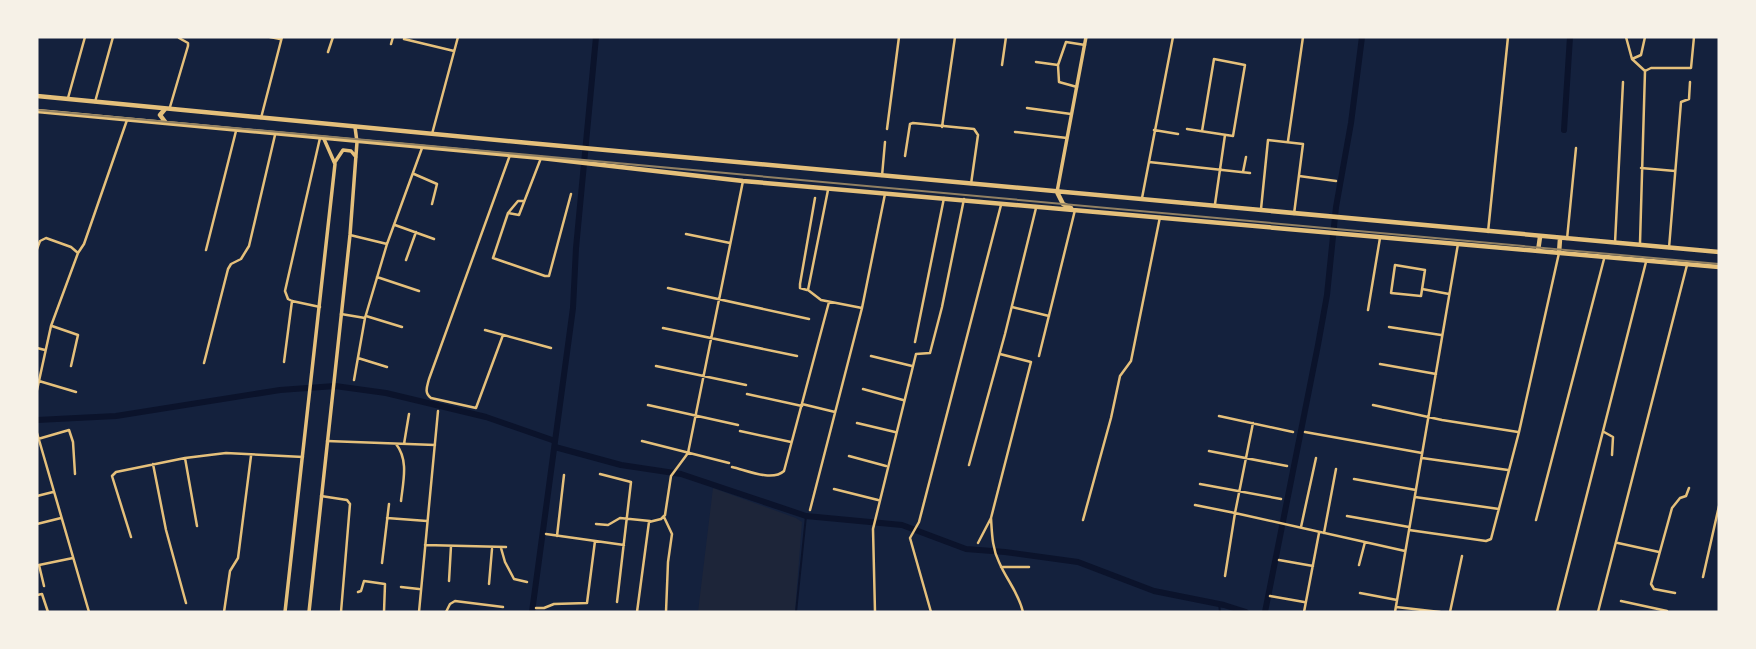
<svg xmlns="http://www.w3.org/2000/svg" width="1756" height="649" font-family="Bitter,serif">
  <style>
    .green { fill: #1d2539 }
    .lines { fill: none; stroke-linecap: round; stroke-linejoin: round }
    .stream { stroke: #0b132b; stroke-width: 2 }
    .canal { stroke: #0b132b; stroke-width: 6 }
    .minor { stroke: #e5c07b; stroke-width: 2.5 }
    .secondary { stroke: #e5c07b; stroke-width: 3.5 }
    .primary { stroke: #e5c07b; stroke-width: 4.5 }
    .rail { stroke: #918062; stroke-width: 2 }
  </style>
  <rect width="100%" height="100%" fill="#14213d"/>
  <path class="green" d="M713,488L796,518L802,522L795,612H698Z"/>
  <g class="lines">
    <path class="stream" d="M1219,604L1220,612
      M796,612L806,516"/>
    <path class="canal" d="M1564,130L1570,37
      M37,420L116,416L280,390L335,386L386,393L486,417L555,441
      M555,447L621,465L681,474L806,516L902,525L966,549L1005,552L1078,562L1154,591L1224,605L1246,612
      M532,612L573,308L576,248L596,37
      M1265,612L1318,345L1327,295L1336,207L1351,123L1362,37"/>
    <path class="minor" d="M270,37L280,39
      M1626,37L1632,59L1645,71
      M404,39L454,51
      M391,44L393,37
      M328,52L333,37
      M1632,59L1641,55L1645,37
      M1036,62L1058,65
      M1002,65L1006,37
      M1077,87L1059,82L1058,65L1066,42L1085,45
      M68,98L85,37
      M95,102L113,37
      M170,107L188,46V43L179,38
      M1027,108L1071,114
      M261,118L282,37
      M942,127L955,37
      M887,129L899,37
      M1187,129L1233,136L1245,65L1214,59L1202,131
      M1154,130L1178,134
      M1015,132L1067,138
      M432,134L458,37
      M1288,141L1303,37
      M905,156L910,124L913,123L974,129L978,135L971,184
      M541,158L519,215L508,213L493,258L545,276H549L571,194
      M1149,162L1250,173
      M1641,168L1675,171
      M1243,172L1246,157
      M414,174L437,184L432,204
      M882,176L885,142
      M1299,176L1336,181
      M828,190L808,290L821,300L862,308
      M1142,198L1173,37
      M1215,204L1225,135
      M1261,209L1268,140L1303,144L1294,214
      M508,213L518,201H523
      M395,225L434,239
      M1488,232L1508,37
      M686,234L730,243
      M350,235L387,244
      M1567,239L1576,148
      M1615,243L1623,82
      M1640,243L1645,71L1651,68H1691L1694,37
      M1669,248L1681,102L1689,99L1690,82
      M37,249L40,241L46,238L71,247L78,253
      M206,250L236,131
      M406,260L416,232
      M1395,265L1425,270L1421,296L1391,293Z
      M377,277L419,291
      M668,288L809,319
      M1422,289L1449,294
      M807,290L800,288V284L815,198
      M320,307L292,301L288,299L285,291L320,138
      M1012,307L1049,316
      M1368,310L1380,238
      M341,314L365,318
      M366,316L402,327
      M52,326L78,335L71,366
      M1389,327L1441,335
      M663,328L797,356
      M485,330L551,348
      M503,335L476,408L431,398C424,393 427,387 429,379L510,155
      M915,342L944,198
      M37,348L45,350
      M871,356L912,366
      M1039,356L1075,210
      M358,358L387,367
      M284,362L292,301
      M204,363L228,269L231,264L241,259L249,246L275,135
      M1380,364L1436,374
      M656,366L746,385
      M354,380L365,318L387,244L422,148
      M39,381L76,392
      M863,389L903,400
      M37,390L51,326L78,253L84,244L127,120
      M747,394L802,406
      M802,404L835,412
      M648,405L738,425
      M1373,405L1442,420L1518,432
      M1219,416L1293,432
      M857,423L895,432
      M740,431L791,442
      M1305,432L1422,453
      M1604,432L1613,437L1612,455
      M37,433L89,612
      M38,439L69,430L73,442L75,474
      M327,441L435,445
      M642,441L729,463
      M396,444C409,460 403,482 401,501
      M404,444L409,414
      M1209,451L1287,466
      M849,456L886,466
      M185,458L197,526
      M1422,458L1508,470
      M153,464L166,530L186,603
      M969,465L1005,334L1036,208
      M732,467C746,470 772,482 784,471L829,302
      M600,474L631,482L617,602
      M1354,479L1416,490
      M1200,484L1281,499
      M834,489L878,500
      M37,496L53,492
      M321,496L347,500L350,504L341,612
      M1415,497L1499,509
      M1195,505L1235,513L1253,423
      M810,510L862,308L885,194
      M1347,516L1409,527
      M664,517L672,534L668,562L666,612
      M387,518L427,521
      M991,518C992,533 992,548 999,562C1007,581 1018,591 1023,612
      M1083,520L1111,418L1120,376L1131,361L1160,217
      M1536,520L1604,259
      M37,524L61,518
      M596,524L608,525L620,518L650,521
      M1301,527L1316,458
      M1409,530L1486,541L1491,539L1519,432L1559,253
      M1324,533L1336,469
      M546,534L624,545
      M557,536L564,475
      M131,537L112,476L116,472L185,458L226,453L303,457
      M978,543L991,518L1031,362L1000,354
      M1618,543L1659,552
      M425,545L506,547
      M501,548L505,562L514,579L527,582
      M1279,560L1313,566
      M382,563L389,504
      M1359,565L1365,542
      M1001,567H1029
      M1225,576L1235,513L1405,551
      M1703,577L1719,506
      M449,581L451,546
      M489,584L492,549
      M44,586L39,565L73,558
      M401,587L419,589
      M358,592L361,591L364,581L385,584L384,612
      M1360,593L1397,600
      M1675,593L1654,589L1651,584L1672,508L1680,498L1686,496L1689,488
      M37,595L42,594L48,612
      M1270,596L1304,602
      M1621,601L1667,611
      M1396,607L1440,612
      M536,608H544L554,604L587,603L595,541
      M224,612L230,571L238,558L251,456
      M419,612L438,411
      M446,612L450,604L455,601L503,607
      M637,612L649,522L661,519L665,515L671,476L688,453L743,181
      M875,612L873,529L916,354L930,353L942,307L964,199
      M931,612L910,538L919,522L1001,205
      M1304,612L1319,533
      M1395,612L1458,244
      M1450,612L1462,556
      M1557,612L1646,262
      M1598,612L1687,265"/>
    <path class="secondary" d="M335,162L343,150L351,151L356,157
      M1057,192L1086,37
      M285,612L335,164L324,139
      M309,612L350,235L357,142L355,127"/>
    <path class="primary" d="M37,96L529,143L1719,252
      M165,109L160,115L166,123
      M37,111L541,158L743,181L1719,267
      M1057,192L1063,204L1071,208
      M1538,251L1540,237
      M1559,253L1560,239"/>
    <path class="rail" d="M37,110L1719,264"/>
  </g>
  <rect width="1756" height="649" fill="none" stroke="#f6f1e7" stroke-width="77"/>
</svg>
